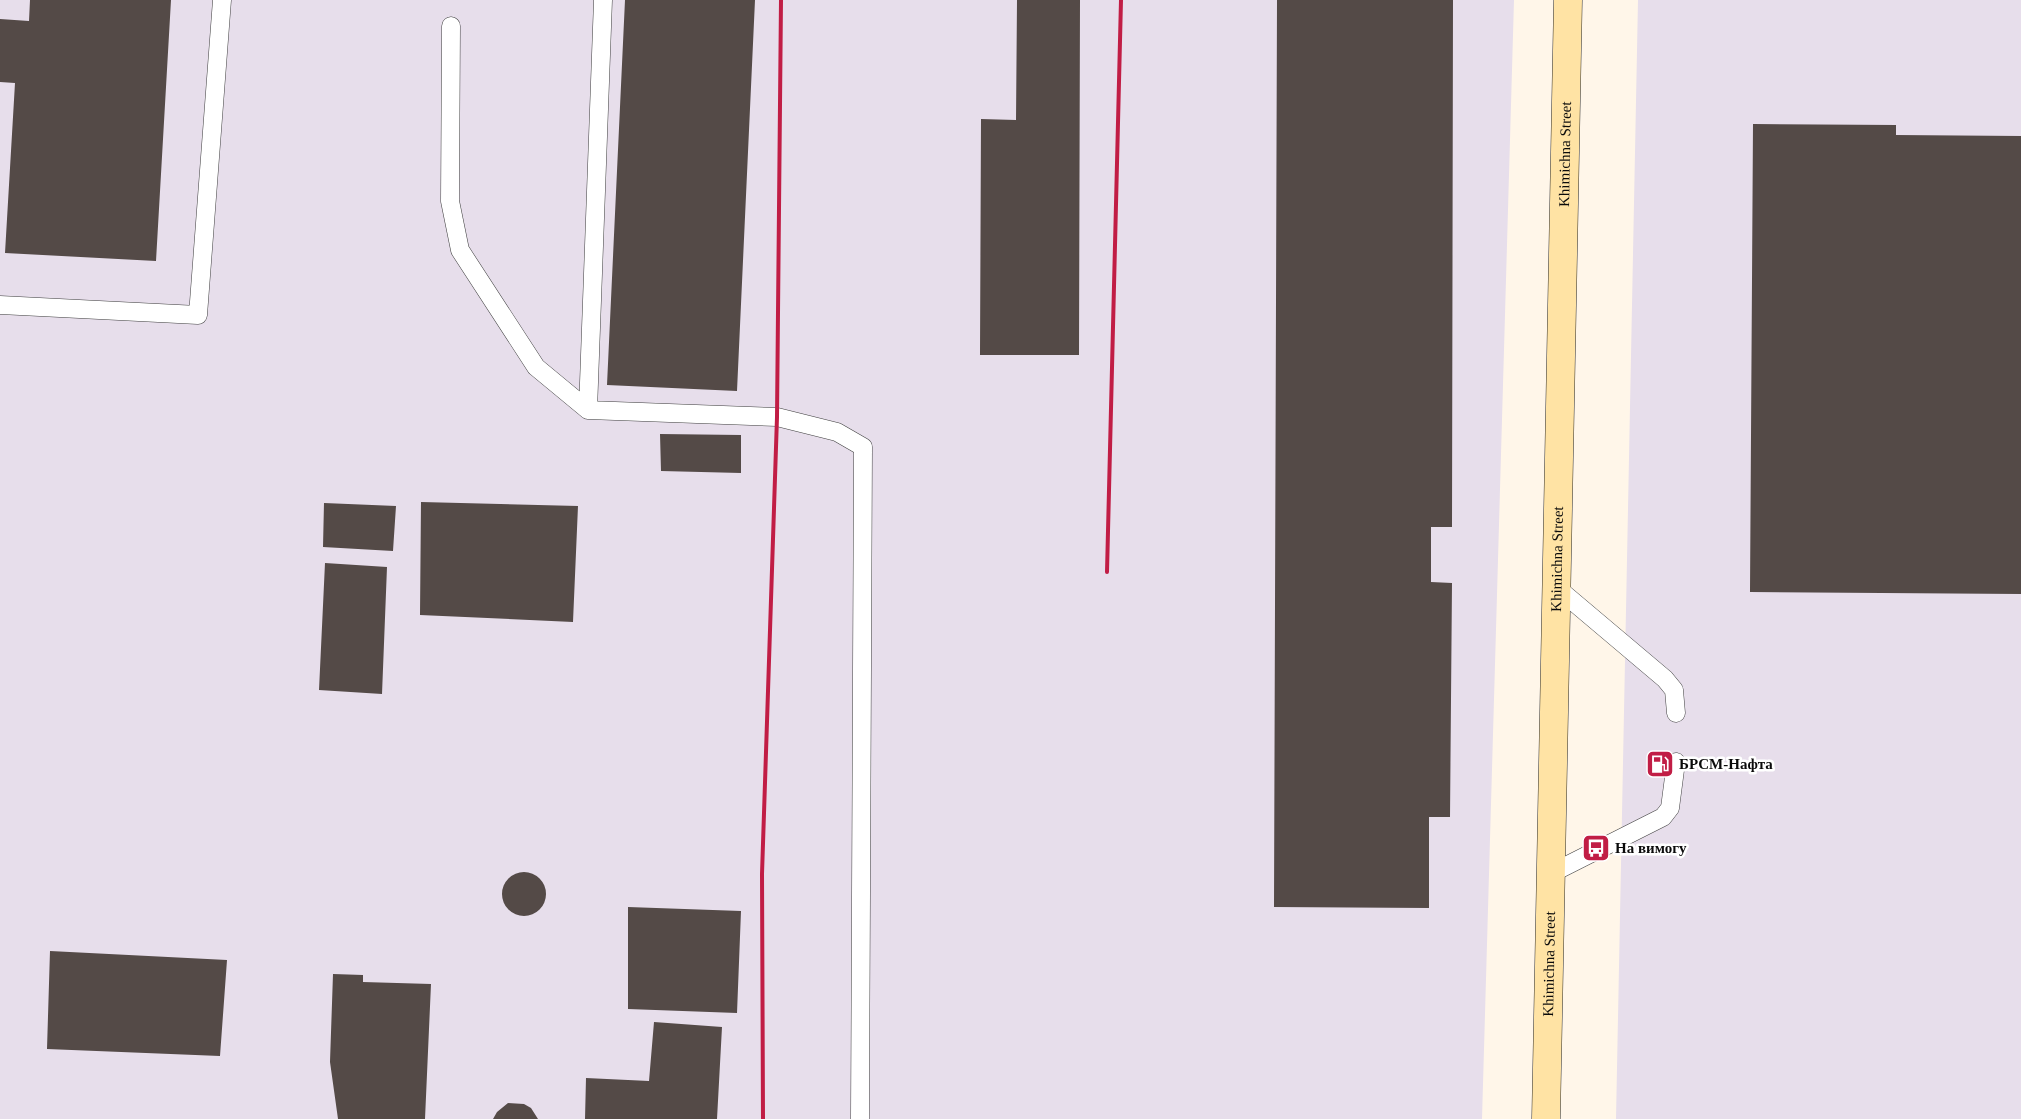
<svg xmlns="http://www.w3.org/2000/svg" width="2021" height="1119" font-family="'Times New Roman',serif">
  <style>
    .industrial { fill: #e7deeb }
    .building { fill: #544a47 }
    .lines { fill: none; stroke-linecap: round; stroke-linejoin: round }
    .service-casing { stroke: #3e3e3e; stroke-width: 19 }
    .secondary-casing { stroke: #2d2d2d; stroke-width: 29 }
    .service { stroke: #fff; stroke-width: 18 }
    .secondary { stroke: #ffe3a4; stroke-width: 28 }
    .rail { stroke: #c11d45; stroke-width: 4 }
    .labels { text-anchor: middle; stroke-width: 5; stroke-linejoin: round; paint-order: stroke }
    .street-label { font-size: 15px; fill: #0b0b0b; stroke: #fff }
    .poi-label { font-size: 15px; font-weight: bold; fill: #0b0b0b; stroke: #fff; text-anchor: start }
  </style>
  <rect width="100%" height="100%" fill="#fff6e9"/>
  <path class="industrial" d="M0,0H1514L1482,1119H0Z
    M1638,0H2021V1119H1616Z"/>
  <path class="building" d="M30,0H171L156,261L5,253L15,83L0,82V19L29,21Z
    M625,0H755L737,391L607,385Z
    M1017,0H1080L1079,355H980L981,119L1016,120Z
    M1277,0H1453L1452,527H1431V582L1452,583L1450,817H1429V908L1274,907Z
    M1753,124L1896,125V135L2021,136V594L1750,592Z
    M660,434L741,435V473L661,471Z
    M421,502L578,506L573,622L420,615Z
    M324,503L396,506L393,551L323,547Z
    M325,563L387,567L382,694L319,690Z
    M502 894a22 22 0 1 1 44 0a22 22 0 1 1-44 0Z
    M628,907L741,911L737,1013L628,1009Z
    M50,951L227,960L220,1056L47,1049Z
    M333,974L363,975V982L431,984L425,1119H338L330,1062Z
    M654,1022L722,1027L717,1119H585L586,1078L649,1081Z
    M508,1103L524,1104L531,1108L538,1119H493L497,1112Z"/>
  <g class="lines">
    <g class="service-casing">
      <path id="service" d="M451,26L450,201L460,250L536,367L588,410L777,417L837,432L863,447L860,1119
        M0,305L198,315L222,0
        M588,410L603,0
        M1556,587L1665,679L1674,690L1676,713
        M1550,874L1663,817L1670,808L1676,762"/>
    </g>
    <g class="secondary-casing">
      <g id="secondary">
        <path id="s1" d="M1546,1119L1568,0"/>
      </g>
    </g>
    <use href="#service" class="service"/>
    <use href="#secondary" class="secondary"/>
    <path class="rail" d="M1107,572L1121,0
      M763,1119L762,874L777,417L781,0"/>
  </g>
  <defs>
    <g id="fuel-square" transform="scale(1.4375)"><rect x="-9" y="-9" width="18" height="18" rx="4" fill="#c11d45" stroke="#fff"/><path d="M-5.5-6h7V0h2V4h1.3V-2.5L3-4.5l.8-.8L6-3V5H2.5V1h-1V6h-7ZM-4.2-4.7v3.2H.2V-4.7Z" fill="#fff"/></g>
    <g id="bus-square" transform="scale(1.4375)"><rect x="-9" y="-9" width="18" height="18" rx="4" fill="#c11d45" stroke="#fff"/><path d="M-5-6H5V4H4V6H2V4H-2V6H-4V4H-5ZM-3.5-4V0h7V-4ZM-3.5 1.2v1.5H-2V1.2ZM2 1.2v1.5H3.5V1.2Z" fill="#fff"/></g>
  </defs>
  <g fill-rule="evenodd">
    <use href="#fuel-square" x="1660" y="764"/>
    <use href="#bus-square" x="1596" y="848"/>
  </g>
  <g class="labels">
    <g class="street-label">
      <text dy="5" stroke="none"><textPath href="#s1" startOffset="965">Khimichna Street</textPath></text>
      <text dy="5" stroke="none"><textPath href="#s1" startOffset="560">Khimichna Street</textPath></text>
      <text dy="5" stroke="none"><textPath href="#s1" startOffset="155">Khimichna Street</textPath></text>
    </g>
    <g class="poi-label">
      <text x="1679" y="769">БРСМ-Нафта</text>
      <text x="1615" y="853">На вимогу</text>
    </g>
  </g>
</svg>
